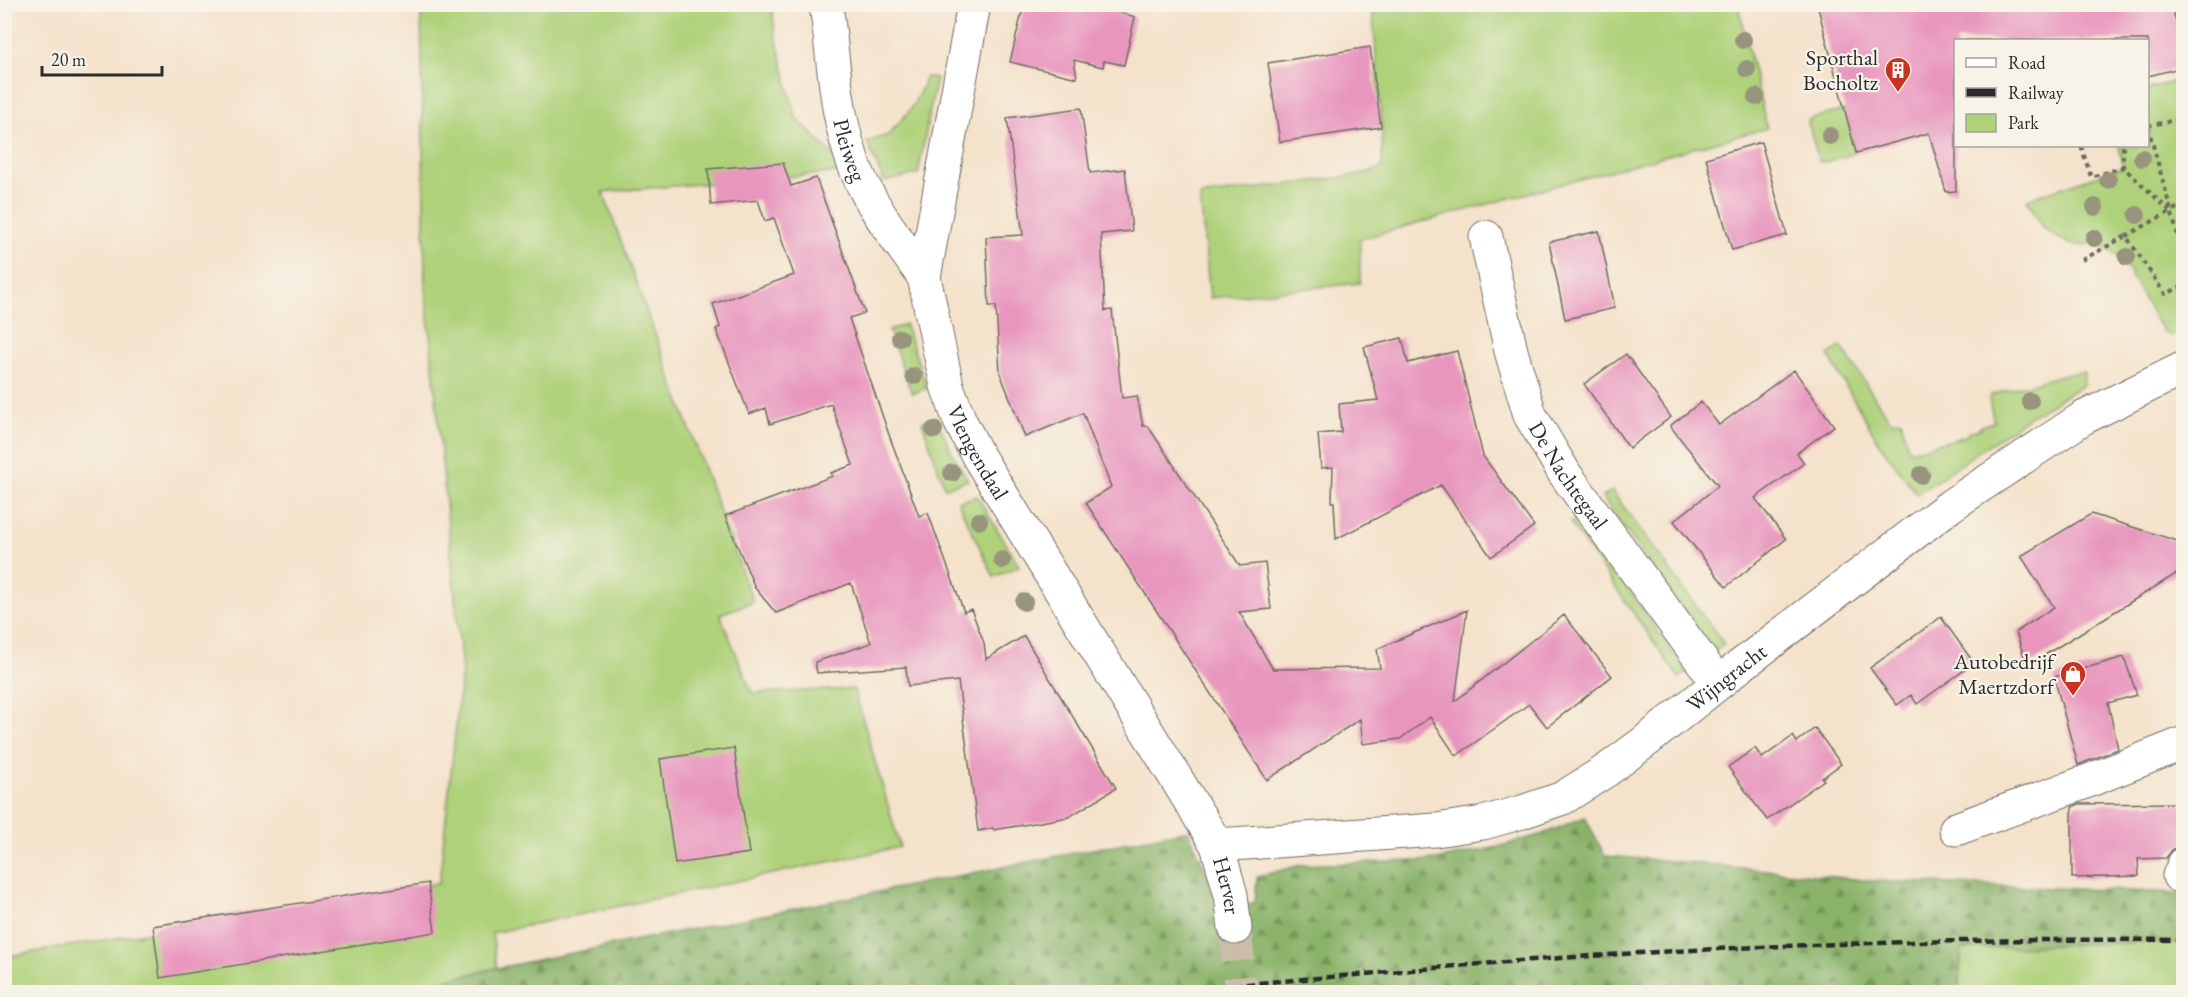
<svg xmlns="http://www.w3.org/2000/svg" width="2188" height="997" font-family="'EB Garamond',serif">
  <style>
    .green { fill: #aed179; stroke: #6c7e52; stroke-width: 1.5 }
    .forest { fill: url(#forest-firs); stroke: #5a6f4a; stroke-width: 1.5 }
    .building { fill: #e896be }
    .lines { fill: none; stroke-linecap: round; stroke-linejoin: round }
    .minor-tunnel { stroke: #ccbdaa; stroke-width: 33; stroke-dasharray: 33 16; stroke-linecap: butt }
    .minor-casing { stroke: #716b63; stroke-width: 35 }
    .path { stroke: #716b63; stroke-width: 4; stroke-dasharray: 4.5 4.5; stroke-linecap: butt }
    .minor { stroke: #fff; stroke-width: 33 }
    .rail { stroke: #2b2b2b; stroke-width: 4.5; stroke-dasharray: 9 4.5; stroke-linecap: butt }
    .tree { fill: #98947d }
    .labels { text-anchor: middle; stroke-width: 4.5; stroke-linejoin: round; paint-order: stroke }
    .poi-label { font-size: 22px; fill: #2b2b2b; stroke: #f7f3e8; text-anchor: end }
    .street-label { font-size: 22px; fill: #2b2b2b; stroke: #f7f3e8 }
  </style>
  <defs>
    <pattern id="forest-firs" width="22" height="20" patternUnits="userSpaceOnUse" patternTransform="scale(1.5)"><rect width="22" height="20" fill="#8ab369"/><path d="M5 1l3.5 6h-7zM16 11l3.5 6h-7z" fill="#719257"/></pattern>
  </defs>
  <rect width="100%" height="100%" fill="#f7f3e8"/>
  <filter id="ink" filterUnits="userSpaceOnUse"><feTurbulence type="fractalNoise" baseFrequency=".0167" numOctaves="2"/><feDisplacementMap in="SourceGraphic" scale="12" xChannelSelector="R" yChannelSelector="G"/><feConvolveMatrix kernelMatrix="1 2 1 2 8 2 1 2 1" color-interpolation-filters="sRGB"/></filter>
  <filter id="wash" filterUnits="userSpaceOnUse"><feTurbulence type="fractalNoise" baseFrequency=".008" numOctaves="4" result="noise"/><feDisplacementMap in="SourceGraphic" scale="24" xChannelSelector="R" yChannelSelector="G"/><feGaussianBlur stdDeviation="1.35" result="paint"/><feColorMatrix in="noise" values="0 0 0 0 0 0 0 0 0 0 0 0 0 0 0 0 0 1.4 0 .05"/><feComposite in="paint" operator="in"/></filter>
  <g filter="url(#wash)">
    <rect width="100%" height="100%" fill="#f4e2ca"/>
    <path class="green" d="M421,5H772L775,34L796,118L840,162L844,172L603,192L753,602L720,614L752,693L854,689L900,847L492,933L497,968L436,982L405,992H5V957L439,883L462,670L425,283Z
      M1372,5H1738L1767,128L1360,239V283L1210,298L1200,196L1359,175L1382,168V128Z
      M926,77L936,78L918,174L884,182L867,142L888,135L910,110L918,96Z
      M2183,79L2184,153L2182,155L2184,159V334L2172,336L2164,332L2157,322L2122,259L2098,244L2073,245L2058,238L2042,227L2027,199L2123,167L2119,146H2148V89Z
      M1845,110L1856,153L1825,162L1819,161L1808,122L1809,119Z
      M905,324L927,388L912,394L889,331Z
      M1841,346L1888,418L1891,421L1901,420L1908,448L1911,451L1966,436L1969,432L1979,429L1981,426L1994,422L1989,399L1991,395L2065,374L2084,372L2083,385L2029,417L1917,494L1879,443L1828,355Z
      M936,417L953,455L968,480L945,488L922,422Z
      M1612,491L1724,644L1714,652L1602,497Z
      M977,496L1019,566L994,577L958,502Z
      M1578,517L1687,673L1679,678L1570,523Z
      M2138,942L2183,944V992H1958L1961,949Z"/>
    <path class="forest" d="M1585,817L1605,856L1673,861L1874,881L2183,893V944L2138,942L1962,949L1958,992H405L436,982L497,968L1188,830L1221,905L1255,903L1257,877L1300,865L1436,860L1498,847L1543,834Z"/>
    <g id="blocks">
      <path class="building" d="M1024,4H1096L1135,17L1124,65L1104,61L1103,67L1074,60L1077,78L1010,62Z
        M1817,4H2171L2184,50V67L2148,76V40H1956V191L1946,192L1929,133L1856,153Z
        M1370,47L1381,127L1280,142L1268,63Z
        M1081,108L1090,173L1125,169L1132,231L1101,234L1105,311L1112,310L1122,398L1137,396L1143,426H1148L1240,566L1265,563L1271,609L1239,612L1273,669L1380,668L1377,649L1467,610L1455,701L1564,615L1612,676L1547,727L1529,704L1456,756L1430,717L1400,739L1363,744L1360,719L1267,780L1086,503L1111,487L1083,413L1025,437L1000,373L996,306H989L986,237L1023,235L1007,118Z
        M1761,142L1787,235L1732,250L1706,158Z
        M783,163L791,186L816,178L865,313L849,318L888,432L919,516L928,513L964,612L971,609L984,643L986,659L1024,636L1116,788L1069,817L994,830L993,828L978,831L958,681L908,686L906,667L817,673L815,662L871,643L851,583L776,613L755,588L725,516L833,476L831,473L853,465L831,404L770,424L766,408L749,414L716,329L720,327L713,304L794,275L774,218L765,221L758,200L711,205L708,169Z
        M1599,231L1615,308L1565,319L1549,242Z
        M1402,338L1408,363L1457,351L1483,456L1534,526L1491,557L1441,485L1336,539L1334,502H1332L1333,467L1321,468L1318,434L1341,432L1339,404L1378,400L1364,347Z
        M1626,354L1671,417L1629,448L1584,384Z
        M1794,370L1834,426L1797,453L1804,463L1755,498L1786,539L1726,587L1674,521L1718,486L1670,426L1701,402L1719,425Z
        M2091,514L2184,543V569L2027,666L2016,632L2054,607L2021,556Z
        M1941,617L1974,663L1917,704L1911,695L1897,705L1870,668Z
        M2124,657L2137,695L2108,703L2118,749L2078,765L2054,677Z
        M1815,728L1841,764L1822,778L1824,780L1767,820L1728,767L1755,748L1762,758L1793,736L1797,742Z
        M734,748L749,853L675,864L660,759Z
        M2184,803V842L2182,845L2172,850L2166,858L2138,859L2139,876L2072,878V807L2079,804Z
        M428,883L435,932L160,978L153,926Z"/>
    </g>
  </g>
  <g filter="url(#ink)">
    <use href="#blocks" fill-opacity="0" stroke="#716b63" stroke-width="1.5"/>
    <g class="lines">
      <path class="minor-tunnel" d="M1235,928L1241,992"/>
      <g class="minor-casing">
        <g id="minor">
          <path id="s1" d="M826,4C834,60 835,120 857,172C873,210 901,244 924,277"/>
          <path id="s2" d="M974,4L924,277L947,386L960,421L978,456L1217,845L1231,895L1235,928"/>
          <path id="s3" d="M1486,237L1511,351L1530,415L1565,474L1718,683"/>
          <path d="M1956,829L2083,783L2184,743"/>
          <path id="s4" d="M1217,845L1436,830L1483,823L1522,812L1563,798L1607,770L1646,741L1740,666L1950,506L2083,418L2184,368"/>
          <path d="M2179,876L2184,864"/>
        </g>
      </g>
      <path class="path" d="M2148,126L2184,118
        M2148,127L2184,258
        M2081,146L2091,177L2123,167
        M2123,146V167L2170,211
        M2126,236L2184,204
        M2082,260L2126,236L2165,294L2184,286"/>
      <use href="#minor" class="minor"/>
      <path class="rail" d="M1178,992C1252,982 1326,978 1400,971C1660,947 1922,938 2184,940"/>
    </g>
    <g class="tree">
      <circle cx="1743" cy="40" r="9"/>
      <circle cx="1747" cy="69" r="9"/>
      <circle cx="1756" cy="97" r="9"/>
      <circle cx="1830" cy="136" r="9"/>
      <circle cx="2142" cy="158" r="9"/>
      <circle cx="2108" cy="180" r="9"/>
      <circle cx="2095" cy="207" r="9"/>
      <circle cx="2137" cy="215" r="9"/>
      <circle cx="2094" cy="238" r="9"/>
      <circle cx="2127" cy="257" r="9"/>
      <circle cx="900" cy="338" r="9"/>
      <circle cx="914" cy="376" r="9"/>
      <circle cx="2030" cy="401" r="9"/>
      <circle cx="934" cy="430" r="9"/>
      <circle cx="952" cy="473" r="9"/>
      <circle cx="1921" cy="475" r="9"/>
      <circle cx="979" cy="521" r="9"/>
      <circle cx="1002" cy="560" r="9"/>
      <circle cx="1024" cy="602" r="9"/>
    </g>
  </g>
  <defs>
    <g id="building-pin" transform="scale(1.35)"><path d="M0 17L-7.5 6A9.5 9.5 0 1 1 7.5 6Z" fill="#c8321e" stroke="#f7f3e8"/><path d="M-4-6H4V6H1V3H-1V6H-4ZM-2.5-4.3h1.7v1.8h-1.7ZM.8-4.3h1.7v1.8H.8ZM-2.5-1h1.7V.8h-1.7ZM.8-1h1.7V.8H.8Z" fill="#fff"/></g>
    <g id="shop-pin" transform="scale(1.35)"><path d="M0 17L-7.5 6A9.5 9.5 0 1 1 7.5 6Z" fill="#c8321e" stroke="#f7f3e8"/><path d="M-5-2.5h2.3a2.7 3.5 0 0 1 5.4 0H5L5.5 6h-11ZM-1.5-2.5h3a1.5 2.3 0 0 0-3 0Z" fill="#fff"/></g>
  </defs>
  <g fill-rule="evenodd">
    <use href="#building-pin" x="1898" y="70"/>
    <use href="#shop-pin" x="2073" y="674"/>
  </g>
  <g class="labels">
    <g class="poi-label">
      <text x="1878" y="65">Sporthal<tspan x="1878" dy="25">Bocholtz</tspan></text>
      <text x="2054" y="669">Autobedrijf<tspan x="2054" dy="25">Maertzdorf</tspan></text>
    </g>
    <g class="street-label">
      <text dy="8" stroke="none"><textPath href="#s1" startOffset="148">Pleiweg</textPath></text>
      <text dy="8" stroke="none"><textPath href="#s2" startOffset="462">Vlengendaal</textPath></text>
      <text dy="8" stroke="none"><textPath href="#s3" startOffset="255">De Nachtegaal</textPath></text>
      <text dy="8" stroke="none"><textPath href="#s4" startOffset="554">Wijngracht</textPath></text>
      <text dy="8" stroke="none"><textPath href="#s2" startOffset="964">Herver</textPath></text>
    </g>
  </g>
  <rect width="2188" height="997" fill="none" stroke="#f7f3e8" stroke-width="24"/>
  <rect x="1954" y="39" width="195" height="108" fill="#f7f3e8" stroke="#a5a39c" stroke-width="1.5"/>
  <rect x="1966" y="58" width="30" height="9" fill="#ffffff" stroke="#a5a39c" stroke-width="1.5"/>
  <text x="2008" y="69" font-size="18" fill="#2b2b2b">Road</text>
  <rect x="1966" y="88" width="30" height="9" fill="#2b2b2b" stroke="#a5a39c" stroke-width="1.5"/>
  <text x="2008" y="99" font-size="18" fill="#2b2b2b">Railway</text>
  <rect x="1966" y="114" width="30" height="18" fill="#aed179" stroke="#a5a39c" stroke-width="1.5"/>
  <text x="2008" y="129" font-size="18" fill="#2b2b2b">Park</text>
  <path d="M42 66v9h120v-9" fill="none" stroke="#2b2b2b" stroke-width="3"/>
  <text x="51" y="66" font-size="18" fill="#2b2b2b" stroke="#f7f3e8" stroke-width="4.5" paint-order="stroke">20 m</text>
</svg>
